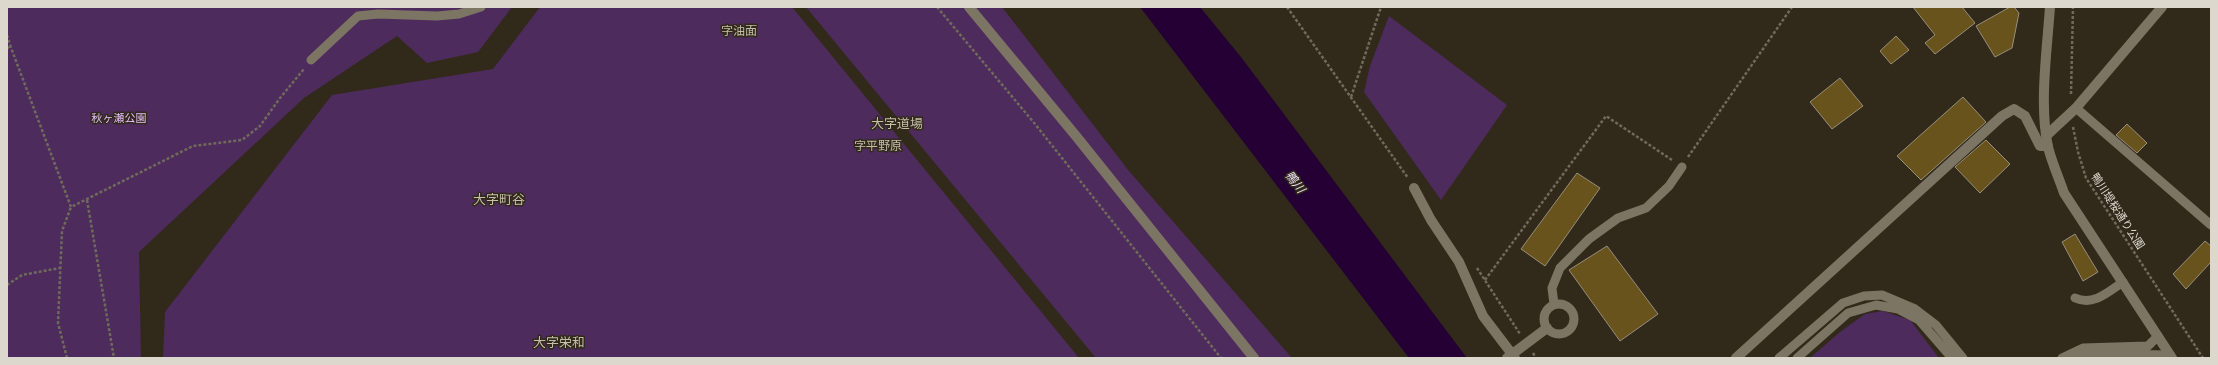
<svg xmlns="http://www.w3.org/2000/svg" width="2218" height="365" font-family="'Nunito Sans','Noto Sans JP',sans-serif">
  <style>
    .green { fill: #4d2b5c }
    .water { fill: #250034 }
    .building { fill: #69531c; stroke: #978e7c }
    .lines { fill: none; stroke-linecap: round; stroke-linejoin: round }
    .path { stroke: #706a5c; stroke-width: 2.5; stroke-dasharray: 3 2; stroke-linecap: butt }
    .lane { stroke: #7d7563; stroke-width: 9 }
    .street { stroke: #7d7563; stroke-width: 10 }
    .secondary { stroke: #7d7563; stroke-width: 10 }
    .labels { text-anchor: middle; stroke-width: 3; stroke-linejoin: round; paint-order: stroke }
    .park-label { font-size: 11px; fill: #e8bdfb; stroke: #312a1a }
    .street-label { font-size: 11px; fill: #ddd8ce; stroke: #312a1a }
    .neighbourhood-label { font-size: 12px; fill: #c6bdaa; stroke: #312a1a }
    .water-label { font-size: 12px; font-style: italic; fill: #eadcf1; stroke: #312a1a }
    .quarter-label { font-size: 13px; fill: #c6bdaa; stroke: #312a1a }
  </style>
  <rect width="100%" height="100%" fill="#312a1a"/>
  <path class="green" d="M7,7H512L478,52L427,63L397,36L304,98L139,252L141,358H7Z
    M540,7H792L1079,358H163L165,312L332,95L493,69Z
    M806,7H1002L1129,171L1292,358H1096Z
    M1389,16L1507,105L1441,200L1364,92L1370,66Z
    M1883,311L1910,320L1939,358H1810L1840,332L1865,314Z"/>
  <path class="water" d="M1140,7H1200L1241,57L1467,358H1409Z"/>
  <path class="building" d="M1913,7H1962L1975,23L1935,54L1925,43L1935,35Z
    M2010,7H2014L2019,13L2012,48L1995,57L1976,26Z
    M1896,36L1909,50L1891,64L1880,51Z
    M1840,78L1863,106L1832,129L1810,102Z
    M1963,97L1986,122L1921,180L1897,156Z
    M2127,124L2147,143L2137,153L2116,135Z
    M1986,140L2010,164L1980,193L1955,167Z
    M1577,173L1600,188L1545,266L1521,249Z
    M2075,234L2098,272L2083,281L2062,242Z
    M2205,241L2211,246V262L2186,289L2173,274Z
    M1607,246L1658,314L1620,341L1569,270Z"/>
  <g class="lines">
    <path class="path" d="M937,7L1035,124L1221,358
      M1287,7L1408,178
      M7,35L10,45
      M7,49L10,45L71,207L193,146L242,140L260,126L280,98L304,69
      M2071,94L2073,7
      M1351,97L1381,7
      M2073,127L2078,152L2086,178L2203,358
      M1688,157L1792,7
      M87,200L114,358
      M1477,268L1520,334
      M1485,280L1606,116L1672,160
      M7,285L22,275L60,268
      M1533,353L1536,358
      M67,358L58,323L62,231L71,207"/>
    <path class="lane" d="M311,60L358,16L378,14L437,16L459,14L481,7
      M2076,108L2211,225
      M2075,298C2093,306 2107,293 2123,282
      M1544 319a15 15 0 1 1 30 0a15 15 0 1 1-30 0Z
      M1554,304L1552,288L1560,268L1589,239L1618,218L1646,208L1669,186L1682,167
      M1779,358L1843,303L1864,296L1882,295L1915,309L1936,325L1963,358
      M1797,358L1848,313L1876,305L1898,309L1919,320L1952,358
      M2062,358L2083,348L2148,346L2158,336
      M2077,358L2107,354L2169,355"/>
    <path class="street" d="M969,7L1076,136L1254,358
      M2048,134L2076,108L2162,7
      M1414,188L1431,220L1459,262L1483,316L1515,358
      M1507,358L1547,328
      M1736,358L2002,116L2014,109L2025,116L2040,146H2048"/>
    <path class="secondary" d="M2050,7C2047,51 2039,104 2048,147C2052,163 2059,178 2064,193L2172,358"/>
  </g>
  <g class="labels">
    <g class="park-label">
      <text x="119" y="122">秋ヶ瀬公園</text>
    </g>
    <g class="street-label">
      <text transform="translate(2118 211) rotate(57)" y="4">鴨川堤桜通り公園</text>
    </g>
    <g class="neighbourhood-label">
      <text x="739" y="35">字油面</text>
      <text x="878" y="150">字平野原</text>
    </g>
    <g class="water-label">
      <text transform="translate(1295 182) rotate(52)" y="4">鴨川</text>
    </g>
    <g class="quarter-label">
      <text x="897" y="128">大字道場</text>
      <text x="499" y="204">大字町谷</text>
      <text x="559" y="347">大字栄和</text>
    </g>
  </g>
  <rect width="2218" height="365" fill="none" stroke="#ddd8ce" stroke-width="16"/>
</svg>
